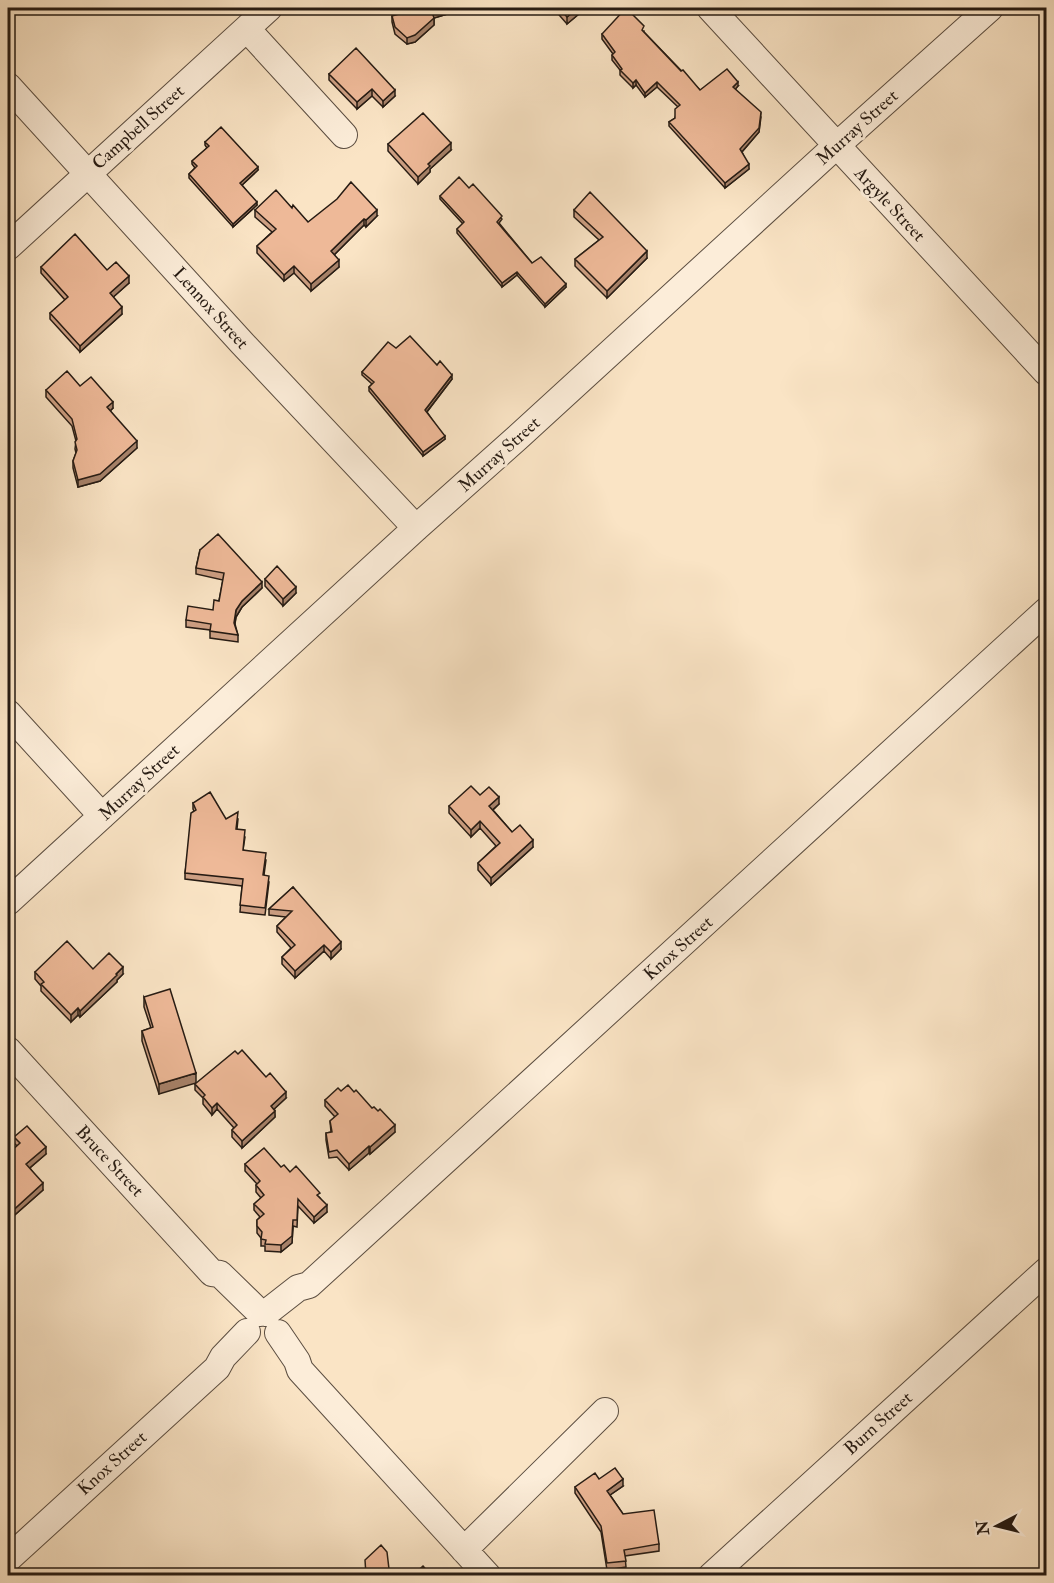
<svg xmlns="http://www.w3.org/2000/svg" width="1054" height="1583" font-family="'IM FELL Double Pica',serif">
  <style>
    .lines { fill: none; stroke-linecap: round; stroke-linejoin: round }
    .minor-casing { stroke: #5b4d40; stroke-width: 28 }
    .minor { stroke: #fcedd9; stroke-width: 26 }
    .wall { fill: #cd9f83; stroke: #261b13; stroke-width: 1.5 }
    .shaded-wall { fill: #a7826a; stroke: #261b13; stroke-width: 1.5 }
    .building { fill: #eeb998; stroke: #261b13; stroke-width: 1.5 }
    .labels { text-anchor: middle; stroke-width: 6; stroke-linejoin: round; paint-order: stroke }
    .street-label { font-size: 18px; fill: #261b13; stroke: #fcedd9 }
  </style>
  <rect width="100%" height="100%" fill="#fae4c5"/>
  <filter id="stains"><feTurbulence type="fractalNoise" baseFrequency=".00333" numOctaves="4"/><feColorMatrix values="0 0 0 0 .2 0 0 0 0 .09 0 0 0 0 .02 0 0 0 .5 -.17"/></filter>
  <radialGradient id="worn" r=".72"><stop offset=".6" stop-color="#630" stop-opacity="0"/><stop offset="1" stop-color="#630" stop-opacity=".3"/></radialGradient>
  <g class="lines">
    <g class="minor-casing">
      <path id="minor" d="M710,8L1046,372
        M247,29L344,135
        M8,86L242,343L416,528
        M8,247L269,8
        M8,713L102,816
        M8,902L416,528L517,438L836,146L990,8
        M8,1050L212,1273L220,1274L260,1313
        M266,1313L298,1288L309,1285L1046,611
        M278,1333L297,1361L300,1370L488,1576
        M464,1550L605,1411
        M8,1559L217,1368L223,1357L247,1332
        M711,1576L1046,1271"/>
    </g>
    <use href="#minor" class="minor"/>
  </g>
  <path class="wall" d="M394,8H451V13L434,18V25L415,42L407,44L395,34L392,22V16L397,14Z
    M553,8H586L567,24Z
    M644,31V32L700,90L738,86L735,89L761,117L759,132L742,152L749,169L725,188L669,126V122L675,118L678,107L657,87L645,97L636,85L633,88L620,75V70L612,60V55L613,54L602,39V34Z
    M329,74L395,96L383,107L372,96L357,109L329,80Z
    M205,142L258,170L242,185L257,205L233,227L189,178V174L195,168L192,164V161L207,148L205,145Z
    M388,144L451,150L430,169V172L418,184L388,151Z
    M469,188L502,219L499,223L532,263L566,287L545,307L517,275L502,287L457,233V229L463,224L440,199V196Z
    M292,208L308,222L377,216L366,227L364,225L334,255L339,267L311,291L294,273L284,281L257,253V246L272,232L255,217V210Z
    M574,210L647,258L607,298L575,266V259L599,240L574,217Z
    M41,267L107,270L129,283L113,297L122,314L80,352L50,319V313L65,300L41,273Z
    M396,348L437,365L452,379L427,412L445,439L423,456L369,391V387L372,384L362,375V372Z
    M80,386L113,408L110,411L137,448L100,481L78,487L73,468V461L76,453L75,449L76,441L72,426L46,397V390Z
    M200,550L262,588L242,607L236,617L235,624L238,635V642L210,638V630L186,627V620L213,610L219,601L223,580L196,574V568Z
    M265,579L296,593L283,606L265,586Z
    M480,795L499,804L493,810L512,832L533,847L491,885L478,870V863L496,846L480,828L471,837L449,813V806Z
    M193,803L226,819H238L237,829L245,837L243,850L266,860L264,875L269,882L265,915L240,912L242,886L185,879V873L194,811L193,809Z
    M293,887L341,949L331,959L324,951L295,978L282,964V957L291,948L277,932V926L286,917L269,915V909Z
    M93,969L123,974L117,980V982L80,1017L78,1015L71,1022L41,991V986L35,979V972Z
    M144,997L196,1073L159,1094L142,1041V1031L151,1028L144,1007Z
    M195,1084L286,1098L274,1109L275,1117L242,1148L232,1137V1130L234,1128L217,1109L212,1115L203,1104V1098L195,1090Z
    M341,1091L395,1132L370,1154L369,1153L349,1170L337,1157L329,1158L326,1140V1133L331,1132L330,1121L335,1117L325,1106V1100Z
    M14,1137L46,1154L30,1168L43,1190L9,1220L8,1219V1154L17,1146L14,1143Z
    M245,1164L281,1167L290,1172L320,1198L327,1212L314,1223L298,1206L297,1227L293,1226L292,1243L281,1252L265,1251V1246H261V1238L257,1233V1220L260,1217L254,1210V1204L261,1198L256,1192V1185L257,1184L245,1171Z
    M599,1479L623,1486L610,1495L623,1514L659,1544V1551L625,1556L626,1567L607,1570L601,1532L575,1493V1487Z"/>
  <path class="shaded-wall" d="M446,8H451V13L434,18V25L415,42L407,44V38L432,12Z
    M578,8H586L567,24V17Z
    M636,80V85L633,88V83Z
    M657,82V87L645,97V93Z
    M738,82V86L733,92V87Z
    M372,89V96L357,109V102Z
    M395,90V96L383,107V101Z
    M761,112L759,132L740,154V149Z
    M451,143V150L430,169V172L418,184V177L428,164Z
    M749,164V169L725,188V183Z
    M258,167V170L240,187V183Z
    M257,202V205L233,227V224Z
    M377,210V216L366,227V220Z
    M364,219V225L331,258V251Z
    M647,251V258L607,298V291Z
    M339,260V267L311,291V284Z
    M294,266V273L284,281V275Z
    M517,272V275L502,287V283Z
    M129,276V283L110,300V293Z
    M566,284V287L545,307V304Z
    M122,307V314L80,352V346Z
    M452,375V379L425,414V410Z
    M113,402V408L107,414V407Z
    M445,436V439L423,456V452Z
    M137,441V448L100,481L78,487V480Z
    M262,582V588L242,607L236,617L234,629L236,610L242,601Z
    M296,587V593L283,606V599Z
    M499,797V804L489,813V806Z
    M480,821V828L471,837V830Z
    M533,840V847L491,885V878Z
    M341,942V949L331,959V952Z
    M324,945V951L295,978V971Z
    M123,967V974L117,980V982L80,1017V1011Z
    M78,1008V1015L71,1022V1015Z
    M196,1073V1083L159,1094V1084Z
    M286,1092V1098L271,1112V1106Z
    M217,1103V1109L212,1115V1108Z
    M275,1111V1117L242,1148V1141Z
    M395,1125V1132L370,1154V1147Z
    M369,1146V1153L349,1170V1164Z
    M46,1147V1154L26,1171V1164Z
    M43,1183V1190L9,1220V1214Z
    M327,1205V1212L314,1223V1217Z
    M293,1226L292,1243L281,1252V1245Z
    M623,1479V1486L607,1497V1491Z"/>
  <path class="building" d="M397,8H446L432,12L434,18L415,35L407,38L395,27L392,16L399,14Z
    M559,8H578L567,17Z
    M626,8L644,26L642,30L681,71L683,70L700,90L727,69L738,82L733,87L761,112L759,128L740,149L749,164L725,183L669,122L675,118V109L680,105L657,82L645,93L636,80L633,83L620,70L622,69L612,55L615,52L602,34Z
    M356,48L395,90L383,101L372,89L357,102L329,74Z
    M423,113L451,143L428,164L430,166L418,177L388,144Z
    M221,127L258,167L240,183L257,202L233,224L189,174L197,166L192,161L209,146L205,142Z
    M459,177L469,188L473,184L502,216L497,222L532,263L541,257L566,284L545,304L517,272L502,283L457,229L464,222L440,196Z
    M351,182L377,210L366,220L364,219L331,251L339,260L311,284L294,266L284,275L257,246L276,229L255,210L276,190L292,208L293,205L308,222L337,199Z
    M590,192L647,251L607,291L575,259L603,237L574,210Z
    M75,234L107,270L116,262L129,276L110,293L122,307L80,346L50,313L68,297L41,267Z
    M410,336L437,365L440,361L452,375L425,410L445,436L423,452L369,387L374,382L362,372L388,342L396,348Z
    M67,371L80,386L91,377L113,402L107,407L137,441L100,474L78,480L73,461L77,450L75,442L77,439L72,419L46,390Z
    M218,534L262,582L242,601L236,610L234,623L238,635L210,631L211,624L186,620L188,606L213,610L214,600L219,601L224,573L196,568L200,550Z
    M277,566L296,587L283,599L265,579Z
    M471,786L480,795L489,787L499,797L489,806L512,832L520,825L533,840L491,878L478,863L500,843L480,821L471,830L449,806Z
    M210,792L226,819L238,812L236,829L245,830L243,850L266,853L263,875L269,876L265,908L240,905L243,879L185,873L191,813L196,810L193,803Z
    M293,887L341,942L331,952L324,945L295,971L282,957L295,945L277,926L292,911L269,909Z
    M67,941L93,969L109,953L123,967L116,974L117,975L80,1011L78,1008L71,1015L41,984L44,982L35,972Z
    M170,989L196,1073L159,1084L142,1031L153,1027L144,997Z
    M242,1050L266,1077L270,1073L286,1092L271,1106L275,1111L242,1141L232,1130L237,1125L217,1103L212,1108L203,1097L205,1095L195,1084L235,1051L238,1054Z
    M348,1085L354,1092L356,1090L372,1108L374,1107L378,1111L380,1109L395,1125L370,1147L369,1146L349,1164L337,1150L329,1152L326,1133L332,1132L330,1121L338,1114L325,1100L338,1088L341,1091Z
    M27,1126L46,1147L26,1164L43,1183L9,1214L8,1212V1154L20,1143L14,1137Z
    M264,1148L281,1167L284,1165L290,1172L296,1166L320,1193L317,1195L327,1205L314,1217L298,1199L297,1220H293L292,1236L281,1245L265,1244L266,1240L261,1239L262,1232L257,1226V1220L264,1214L254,1204L264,1195L256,1185L260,1181L245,1164Z
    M615,1468L623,1479L607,1491L623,1514L654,1510L659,1544L624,1550L626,1561L607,1563L601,1526L575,1487L595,1473L599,1479Z
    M381,1545L387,1552L389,1569H393L394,1575H366L365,1560Z
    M423,1566L431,1575H413Z"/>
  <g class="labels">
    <g class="street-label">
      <text transform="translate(138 127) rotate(-42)" y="6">Campbell Street</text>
      <text transform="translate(857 127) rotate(-42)" y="6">Murray Street</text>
      <text transform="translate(890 204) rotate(47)" y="6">Argyle Street</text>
      <text transform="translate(211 308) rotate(48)" y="6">Lennox Street</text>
      <text transform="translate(499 454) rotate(-42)" y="6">Murray Street</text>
      <text transform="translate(139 782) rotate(-43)" y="6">Murray Street</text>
      <text transform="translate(678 948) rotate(-42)" y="6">Knox Street</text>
      <text transform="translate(110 1161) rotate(47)" y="6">Bruce Street</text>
      <text transform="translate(878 1423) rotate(-42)" y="6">Burn Street</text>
      <text transform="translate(112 1463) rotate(-42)" y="6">Knox Street</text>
    </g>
  </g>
  <rect width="1054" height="1583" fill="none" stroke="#fae4c5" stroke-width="30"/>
  <rect x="9" y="9" width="1036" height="1565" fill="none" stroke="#261b13" stroke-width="3"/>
  <rect x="15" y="15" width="1024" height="1553" fill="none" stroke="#261b13" stroke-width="1.5"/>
  <g transform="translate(997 1526) rotate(263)" stroke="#fcedd9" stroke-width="4.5" paint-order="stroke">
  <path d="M0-4.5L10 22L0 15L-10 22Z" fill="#261b13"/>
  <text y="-9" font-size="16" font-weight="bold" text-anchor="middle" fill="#261b13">N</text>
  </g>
  <rect width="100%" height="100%" filter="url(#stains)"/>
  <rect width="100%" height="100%" fill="url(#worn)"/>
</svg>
